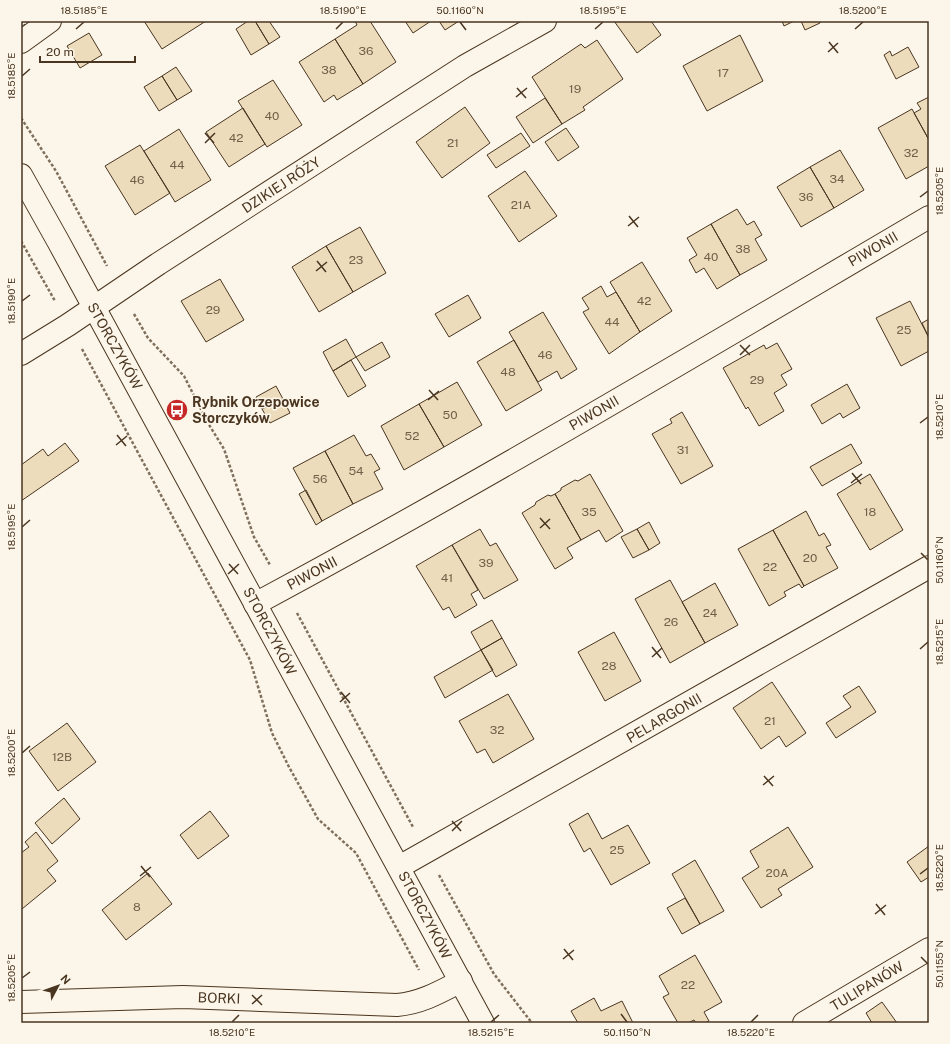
<svg xmlns="http://www.w3.org/2000/svg" width="950" height="1044" font-family="'Public Sans',sans-serif">
  <style>
    .building { fill: #ecdcbc; stroke: #4a3520 }
    .lines { fill: none; stroke-linecap: round; stroke-linejoin: round }
    .street-casing { stroke: #4a3520; stroke-width: 24 }
    .secondary-casing { stroke: #4a3520; stroke-width: 24 }
    .path { stroke: #7f6f5c; stroke-width: 2.5; stroke-dasharray: 3 2; stroke-linecap: butt }
    .street { stroke: #fbf6e9; stroke-width: 22 }
    .secondary { stroke: #fbf6e9; stroke-width: 22 }
    .fence { stroke: #4a3520; stroke-width: 1; stroke-dasharray: 5 2; stroke-linecap: butt }
    .ticks { fill: none; stroke: #4a3520; stroke-width: 1.5 }
    .labels { text-anchor: middle; stroke-width: 3; stroke-linejoin: round; paint-order: stroke }
    .number-label { font-size: 12px; fill: #725f47 }
    .street-label { font-size: 14px; fill: #4a3520; stroke: #fbf6e9 }
    .poi-label { font-size: 14px; font-weight: bold; fill: #4a3520; stroke: #fbf6e9; text-anchor: start }
    .neatline { fill: none; stroke: #4a3520; stroke-width: 1.5 }
    .ticks-label { font-size: 10px; text-anchor: middle; fill: #4a3520 }
  </style>
  <rect width="100%" height="100%" fill="#fbf6e9"/>
  <path class="building" d="M144,21H206L162,49Z
    M248,21H255L269,44L251,55L236,29Z
    M255,21H269L280,37L269,44Z
    M355,21H370L396,62L363,84L335,39L357,25Z
    M405,21H431L413,33Z
    M439,21H459L445,30Z
    M614,21H651L661,35L637,53Z
    M782,21H794L784,26Z
    M801,21H820V23L805,30Z
    M89,33L102,55L80,68L67,46Z
    M740,35L763,81L707,111L683,66Z
    M335,39L363,84L337,100L334,95L324,102L299,62Z
    M597,40L623,79L583,107L585,110L562,124L532,77L581,44L585,48Z
    M908,47L919,67L896,79L884,55L890,51L892,56Z
    M176,67L192,91L177,100L162,76Z
    M162,76L177,100L159,111L144,87Z
    M273,80L302,125L267,147L238,101Z
    M929,97V140L914,113L921,109L917,103Z
    M545,98L562,124L533,143L516,117Z
    M465,107L490,143L442,178L416,142Z
    M243,108L265,144L229,167L206,132Z
    M912,109L929,140V166L906,179L878,128Z
    M566,128L579,147L558,161L545,142Z
    M179,129L211,180L175,202L144,151Z
    M521,133L530,146L496,168L487,155Z
    M140,145L170,193L135,215L105,166Z
    M840,150L864,190L834,208L810,167Z
    M810,167L834,208L801,227L777,187Z
    M525,171L557,216L519,242L488,196Z
    M737,209L747,225L754,221L762,235L755,239L767,260L740,275L711,224Z
    M711,224L740,275L717,289L704,268L696,273L689,260L697,255L687,238Z
    M360,227L386,273L353,292L326,246Z
    M326,246L353,292L319,312L292,267Z
    M642,262L672,311L640,332L610,282Z
    M220,279L244,320L206,342L181,301Z
    M601,286L607,297L616,292L640,332L609,354L583,312L589,309L582,298Z
    M468,295L481,318L449,337L435,314Z
    M910,301L929,338V351L901,366L876,318Z
    M543,312L577,369L561,379L557,371L538,382L509,332Z
    M929,319V338L922,323Z
    M346,339L356,357L333,371L323,352Z
    M514,340L542,390L506,411L477,362Z
    M382,342L390,357L365,371L356,357Z
    M777,343L792,369L781,375L787,385L774,393L784,411L759,426L748,407L746,409L723,368L764,345L766,349Z
    M351,360L366,386L348,397L333,371Z
    M457,382L482,425L444,447L419,404Z
    M847,384L860,408L843,418L840,413L822,424L811,405Z
    M276,386L283,399L262,409L256,397Z
    M283,399L290,413L270,423L262,409Z
    M419,404L444,447L404,470L381,426Z
    M682,412L713,466L681,484L652,434L672,423L670,419Z
    M354,435L366,456L371,454L380,469L374,472L383,489L353,504L325,451Z
    M65,443L79,461L21,501V465L43,449L48,456Z
    M851,444L862,463L822,486L810,467Z
    M325,451L353,504L322,521L293,468Z
    M590,474L623,531L606,542L599,530L581,540L555,494L561,490V488L575,480L578,481Z
    M870,474L903,530L870,550L837,494Z
    M306,490L322,521L316,525L299,494Z
    M555,494L581,540L567,548L573,558L555,569L522,513L535,505L536,502L548,495L551,496Z
    M806,511L819,536L824,533L831,545L826,547L838,568L804,586L773,530Z
    M649,522L660,543L649,550L637,529Z
    M480,529L490,546L496,543L518,580L484,599L452,545Z
    M637,529L649,550L633,558L621,537Z
    M773,530L804,586L802,588L799,584L784,592L786,596L769,606L738,549Z
    M452,545L478,590L471,594L477,605L455,618L449,607L443,610L416,566Z
    M670,580L705,643L670,663L635,599Z
    M715,583L738,625L705,643L682,602Z
    M492,620L502,638L481,650L471,632Z
    M614,632L641,681L605,701L578,652Z
    M502,638L517,665L496,677L481,650Z
    M481,650L493,670L445,698L434,677Z
    M772,682L806,733L786,747L779,736L761,749L733,708Z
    M859,686L876,712L836,738L826,723L851,707L843,696Z
    M508,694L534,739L493,763L485,749L477,753L459,721Z
    M67,723L96,762L58,791L29,751Z
    M64,798L80,819L52,844L35,823Z
    M210,811L229,836L198,859L180,835Z
    M588,813L602,839L628,825L650,863L611,885L590,848L584,852L569,824Z
    M788,827L813,867L778,889L782,895L761,908L742,878L759,867L750,851Z
    M36,832L58,861L47,870L56,881L22,909L21,908V853L29,847L25,842Z
    M929,846V877L921,882L907,862Z
    M695,860L724,911L700,924L672,874Z
    M148,873L172,904L126,940L102,910Z
    M685,898L700,924L682,934L667,908Z
    M695,955L722,1002L704,1012L709,1021L705,1023H696L694,1020L688,1023H678L663,997L669,994L659,976Z
    M594,998L601,1011L622,1001L633,1023H578L571,1011Z
    M882,1002L897,1023H872L866,1013Z"/>
  <g class="lines">
    <g class="street-casing">
      <path id="street" d="M21,42L50,21
        M21,354L68,325L158,264L465,66L545,21
        M255,604C484,481 706,348 929,217
        M399,867L929,567
        M21,1002L183,997L397,1005C421,1003 440,992 461,981
        M804,1023L929,949"/>
    </g>
    <g class="secondary-casing">
      <path id="secondary" d="M21,175L58,241L483,1023"/>
    </g>
    <path class="path" d="M21,118L56,171L107,266
      M21,241L55,301
      M134,314L148,338L184,376L208,423L224,449L254,537L270,565
      M82,349L250,660L272,733L289,767L318,819L356,853L419,970
      M297,613L413,827
      M439,875L494,974L532,1023"/>
    <use href="#street" class="street"/>
    <use href="#secondary" class="secondary"/>
    <path class="fence" d="M21,27L29,21"/>
  </g>
  <path class="ticks" d="M460,22L466,30M76,29L84,22M336,29L343,22M595,29L603,22M855,29L863,22M829,42L838,53M828,52L838,43M22,76L30,69M517,88L526,98M516,97L527,88M205,133L214,143M205,143L215,133M920,197L928,191M629,216L638,227M628,226L639,217M317,261L326,272M316,271L327,262M22,301L30,295M740,345L750,355M740,355L750,345M429,390L438,400M428,400L439,391M920,423L928,417M117,435L126,446M116,445L127,436M852,473L861,484M851,483L862,474M540,518L550,529M22,527L30,520M540,528L550,519M921,553L928,560M229,564L238,574M228,574L239,564M652,647L661,658M920,649L928,642M652,657L662,648M341,692L350,703M340,702L350,693M22,753L30,746M764,776L773,786M763,785L774,776M452,821L461,831M452,831L462,821M141,866L150,877M920,874L928,868M140,876L151,867M876,904L885,915M875,914L886,905M564,949L573,960M921,957L928,964M563,959L574,950M22,978L30,972M252,995L262,1005M252,1004L262,995M621,1014L627,1022M232,1022L239,1015M491,1022L499,1015M751,1022L758,1015"/>
  <defs>
    <g id="bus-disc" transform="scale(1.15)"><circle r="9.5" fill="#c62828" stroke="#fbf6e9"/><path d="M-5-6H5V4H4V6H2V4H-2V6H-4V4H-5ZM-3.5-4V0h7V-4ZM-3.5 1.2v1.5H-2V1.2ZM2 1.2v1.5H3.5V1.2Z" fill="#fff"/></g>
  </defs>
  <g fill-rule="evenodd">
    <use href="#bus-disc" x="177" y="410"/>
  </g>
  <g class="labels">
    <g class="number-label">
      <text x="366" y="55">36</text>
      <text x="329" y="74">38</text>
      <text x="723" y="77">17</text>
      <text x="575" y="93">19</text>
      <text x="272" y="120">40</text>
      <text x="236" y="142">42</text>
      <text x="453" y="147">21</text>
      <text x="911" y="157">32</text>
      <text x="177" y="169">44</text>
      <text x="837" y="183">34</text>
      <text x="137" y="184">46</text>
      <text x="806" y="201">36</text>
      <text x="521" y="209">21A</text>
      <text x="743" y="253">38</text>
      <text x="711" y="261">40</text>
      <text x="356" y="264">23</text>
      <text x="644" y="305">42</text>
      <text x="213" y="314">29</text>
      <text x="612" y="326">44</text>
      <text x="904" y="334">25</text>
      <text x="545" y="359">46</text>
      <text x="508" y="376">48</text>
      <text x="757" y="384">29</text>
      <text x="450" y="419">50</text>
      <text x="412" y="440">52</text>
      <text x="683" y="454">31</text>
      <text x="356" y="475">54</text>
      <text x="320" y="483">56</text>
      <text x="589" y="516">35</text>
      <text x="870" y="516">18</text>
      <text x="810" y="562">20</text>
      <text x="486" y="567">39</text>
      <text x="770" y="571">22</text>
      <text x="447" y="582">41</text>
      <text x="710" y="617">24</text>
      <text x="671" y="626">26</text>
      <text x="609" y="670">28</text>
      <text x="770" y="725">21</text>
      <text x="497" y="734">32</text>
      <text x="62" y="761">12B</text>
      <text x="617" y="854">25</text>
      <text x="777" y="877">20A</text>
      <text x="137" y="911">8</text>
      <text x="688" y="989">22</text>
    </g>
    <g class="street-label">
      <text transform="translate(281 185) rotate(-33)" y="5">DZIKIEJ RÓŻY</text>
      <text transform="translate(873 249) rotate(-30)" y="5">PIWONII</text>
      <text transform="translate(115 346) rotate(61)" y="5">STORCZYKÓW</text>
      <text transform="translate(594 413) rotate(-30)" y="5">PIWONII</text>
      <text transform="translate(312 573) rotate(-28)" y="5">PIWONII</text>
      <text transform="translate(270 631) rotate(62)" y="5">STORCZYKÓW</text>
      <text transform="translate(664 718) rotate(-30)" y="5">PELARGONII</text>
      <text transform="translate(425 915) rotate(62)" y="5">STORCZYKÓW</text>
      <text transform="translate(867 986) rotate(-31)" y="5">TULIPANÓW</text>
      <text transform="translate(219 998) rotate(2)" y="5">BORKI</text>
    </g>
    <g class="poi-label">
      <text x="192" y="407">Rybnik Orzepowice<tspan x="192" dy="16">Storczyków</tspan></text>
    </g>
  </g>
  <rect width="950" height="1044" fill="none" stroke="#fbf6e9" stroke-width="44"/>
  <g transform="translate(58 986) rotate(49)" stroke="#fbf6e9" stroke-width="3" paint-order="stroke">
  <path d="M0-3L7 15L0 10L-7 15Z" fill="#4a3520"/>
  <text y="-6" font-size="11" font-weight="bold" text-anchor="middle" fill="#4a3520">N</text>
  </g>
  <path d="M40 56v6h95v-6" fill="none" stroke="#4a3520" stroke-width="2"/>
  <text x="46" y="56" font-size="12" fill="#4a3520" stroke="#fbf6e9" stroke-width="3" paint-order="stroke">20 m</text>
  <rect x="22" y="22" width="906" height="1000" class="neatline"/>
  <g class="ticks-label">
    <text x="84" y="14">18.5185°E</text>
    <text x="343" y="14">18.5190°E</text>
    <text x="460" y="14">50.1160°N</text>
    <text x="603" y="14">18.5195°E</text>
    <text x="863" y="14">18.5200°E</text>
    <text transform="translate(11 76) rotate(-90)" y="4">18.5185°E</text>
    <text transform="translate(939 191) rotate(-90)" y="4">18.5205°E</text>
    <text transform="translate(11 301) rotate(-90)" y="4">18.5190°E</text>
    <text transform="translate(939 417) rotate(-90)" y="4">18.5210°E</text>
    <text transform="translate(11 527) rotate(-90)" y="4">18.5195°E</text>
    <text transform="translate(939 560) rotate(-90)" y="4">50.1160°N</text>
    <text transform="translate(939 642) rotate(-90)" y="4">18.5215°E</text>
    <text transform="translate(11 753) rotate(-90)" y="4">18.5200°E</text>
    <text transform="translate(939 868) rotate(-90)" y="4">18.5220°E</text>
    <text transform="translate(939 964) rotate(-90)" y="4">50.1155°N</text>
    <text transform="translate(11 978) rotate(-90)" y="4">18.5205°E</text>
    <text x="232" y="1036">18.5210°E</text>
    <text x="491" y="1036">18.5215°E</text>
    <text x="627" y="1036">50.1150°N</text>
    <text x="751" y="1036">18.5220°E</text>
  </g>
</svg>
